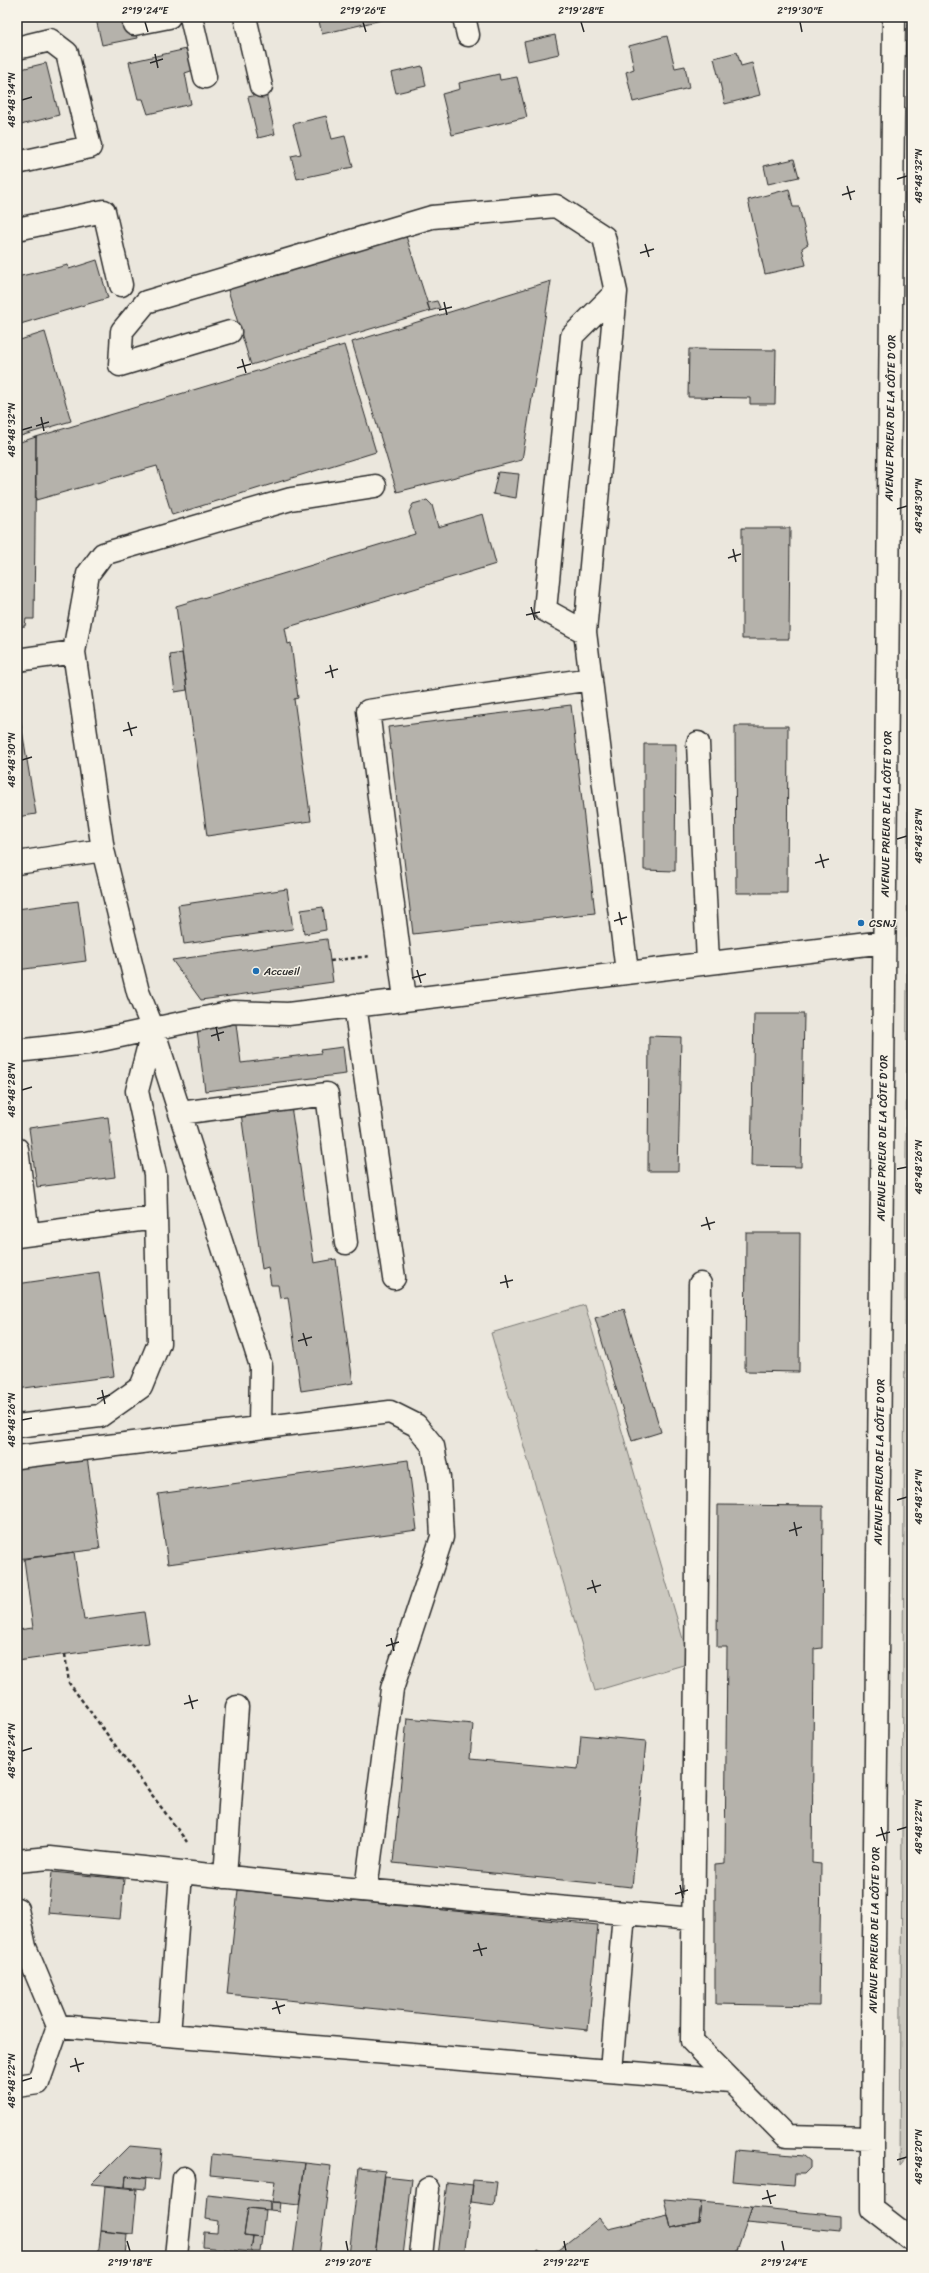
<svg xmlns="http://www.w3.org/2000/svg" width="929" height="2273" font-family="Sriracha,sans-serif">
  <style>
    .grass { fill: #cbc8bf; stroke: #7b7a75 }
    .building { fill: #b5b2ab; stroke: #2b2b2b }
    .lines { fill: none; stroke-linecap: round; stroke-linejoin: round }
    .minor-casing { stroke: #2b2b2b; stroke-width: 25 }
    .path { stroke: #2b2b2b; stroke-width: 2.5; stroke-dasharray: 4 3; stroke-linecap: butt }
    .minor { stroke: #f7f3e8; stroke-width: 22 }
    .ticks { fill: none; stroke: #2b2b2b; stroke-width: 1.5 }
    .poi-dot { fill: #1f6fb2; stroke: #f7f3e8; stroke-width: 1.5 }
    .labels { text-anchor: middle; stroke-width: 3; stroke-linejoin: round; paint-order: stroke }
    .street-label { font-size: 11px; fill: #2b2b2b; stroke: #f7f3e8 }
    .poi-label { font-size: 11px; fill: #2b2b2b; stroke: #f7f3e8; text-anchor: start }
    .neatline { fill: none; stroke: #2b2b2b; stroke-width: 1.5 }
    .ticks-label { font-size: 10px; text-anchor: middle; fill: #2b2b2b }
  </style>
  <rect width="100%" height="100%" fill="#ebe7dd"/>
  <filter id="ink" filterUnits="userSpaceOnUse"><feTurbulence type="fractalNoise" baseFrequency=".025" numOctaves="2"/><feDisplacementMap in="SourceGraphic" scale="8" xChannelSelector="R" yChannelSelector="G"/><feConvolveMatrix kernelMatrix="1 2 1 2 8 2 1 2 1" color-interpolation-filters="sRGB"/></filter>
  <g filter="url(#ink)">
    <path class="grass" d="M911,325L912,2152L900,2166Z
      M585,1305L690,1663L595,1691L491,1333Z"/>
    <path class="building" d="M106,17H132L137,38L102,45L96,19Z
      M318,17H394L322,34Z
      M555,35L559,54L528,61L524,42Z
      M667,36L675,68L685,66L689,88L633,102L626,72L634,69L629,46Z
      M191,48L197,69L185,73L191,104L148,114L143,99H138L129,62Z
      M737,52L741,66L752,63L760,95L725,104L714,58Z
      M46,63L59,115L17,126V70Z
      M422,66L426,86L396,93L391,73Z
      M499,74L500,80L517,77L527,117L452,135L442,94L460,89L459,83Z
      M266,93L275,134L258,138L248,97Z
      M326,116L332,139L345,136L353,167L297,179L291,156L301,154L293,124Z
      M794,159L799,177L768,184L764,166Z
      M789,189L793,207H799L808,244L802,248L806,265L765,274L748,200Z
      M405,233L430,311L251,365L227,287Z
      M97,260L108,298L17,325V277L68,265L69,269Z
      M551,281L522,460L397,492L352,342Z
      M437,301L440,308L430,311L427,303Z
      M45,332L71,421L17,437V341Z
      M344,345L376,452L172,515L157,466L36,500V437Z
      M689,349L776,350L775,404H750V398L688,397Z
      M36,437L34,619H26L25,626L17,627V443Z
      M498,472L519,474L516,498L493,494Z
      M427,500L432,505L438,527L483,514L496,564L285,628L288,644L291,643L298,698L294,699L311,821L207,836L176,606L415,534L409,512L413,504Z
      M742,528H790L789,639H742Z
      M182,653L187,690L175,692L170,655Z
      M571,705L595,913L413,934L388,727Z
      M17,712H19L36,814L17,817Z
      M735,726H788L787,893H736Z
      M644,744H676L675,871L644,870Z
      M287,889L293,929L184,944L178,905Z
      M78,901L86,961L17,970V909Z
      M323,907L326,930L304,934L301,910Z
      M327,939L333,982L201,1000L172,960Z
      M754,1014H804L801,1167L751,1166Z
      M236,1024L241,1063L321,1053L320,1050L343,1047L346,1074L205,1091L197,1030Z
      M649,1036L681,1037L678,1171H648Z
      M291,1106L314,1263L336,1259L353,1383L301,1391L288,1297L280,1298L278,1285H271L268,1267L262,1269L241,1113Z
      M108,1117L115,1177L37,1187L29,1128Z
      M746,1233H800L799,1372L745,1371Z
      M99,1272L114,1376L17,1389V1284Z
      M624,1309L661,1432L632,1441L595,1318Z
      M87,1457L100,1549L17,1559V1467Z
      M408,1460L417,1530L168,1564L158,1494Z
      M718,1505L823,1506L822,1648L814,1649L812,1863L821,1864L819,2006L715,2004V1864L725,1863L727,1647H717Z
      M74,1552L84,1620L144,1612L149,1643L17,1661V1630L33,1628L24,1559Z
      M407,1718L473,1724L470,1759L578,1769L581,1735L646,1741L632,1887L393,1863Z
      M52,1872L124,1879L120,1919L48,1913Z
      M238,1890L598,1925L588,2030L227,1994Z
      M129,2146L162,2149L159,2180L126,2176L125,2187L91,2184Z
      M735,2150L804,2156L810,2161V2168L804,2174H795L794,2186L732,2181Z
      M212,2154L305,2163L299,2205L272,2202L275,2181L210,2175Z
      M305,2163L331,2166L319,2256H293Z
      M359,2168L385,2171L375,2256H349Z
      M126,2176L146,2178L145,2189L125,2187Z
      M385,2176L412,2179L403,2256H375Z
      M473,2180L497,2182L494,2205L471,2202Z
      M447,2182L473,2185L464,2256H438Z
      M105,2186L137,2189L133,2234L101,2231Z
      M208,2195L270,2202V2210L248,2208L244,2235L253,2236L251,2252L203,2247L204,2232L217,2233L218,2221L206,2219Z
      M664,2199L701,2202L699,2222L671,2228Z
      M270,2202H280L279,2211L270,2210Z
      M701,2202L752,2207L735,2256H550L599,2218L608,2229L668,2215L671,2228L699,2222Z
      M752,2207L840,2216V2231L747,2222Z
      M248,2208L265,2210L262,2237L244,2235Z
      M101,2231L127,2234L125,2256H98Z
      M253,2236L262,2237L260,2252H251Z
      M538,2250L549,2256H535Z
      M202,2251L256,2256H202Z"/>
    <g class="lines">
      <g class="minor-casing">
        <path id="minor" d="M191,17L205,77
          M245,17L261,86
          M464,17L468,35
          M894,17L872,2138V2209L912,2240
          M134,24L169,17
          M17,48L50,40L67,53L90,147L17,163
          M17,229L104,211L121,285
          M230,332L120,365L122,331L146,302L432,217L556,206L604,237L616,292L585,632L627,972
          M585,632L545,610L572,336L616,292
          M74,652L88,574L103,554L291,499L375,486
          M17,660L74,652L103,850L138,992L153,1029L137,1091L155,1174L159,1343L141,1387L100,1416L17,1426
          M698,743L708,963
          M17,863L103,850
          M405,999L368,711L591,679
          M355,1005L394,1278
          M153,1029L261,1366L260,1427
          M17,1051L87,1043L233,1012L288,1014L884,942
          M180,1113L327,1094L346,1243
          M17,1149L28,1234
          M17,1236L155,1218
          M700,1284L692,2041L786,2136L872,2138
          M17,1457L390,1412L416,1425L433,1446L439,1478L442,1537L392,1689L366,1890
          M17,1861L49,1858L305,1885L693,1919
          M225,1877L237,1707
          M17,1909L25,1947
          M17,1948L25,1947L58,2026L731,2081
          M169,2035L181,1873
          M611,2071L624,1913
          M17,2086L38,2083L58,2026
          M176,2256L184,2178
          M421,2256L428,2189"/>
      </g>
      <path class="path" d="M330,961L371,956
        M65,1654L69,1683L187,1842"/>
      <use href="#minor" class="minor"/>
    </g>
  </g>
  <path class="ticks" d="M145,22L148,32M363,22L366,32M581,22L584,32M800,22L802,32M155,54L158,68M150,63L163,59M22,100L32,97M897,179L907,176M847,186L851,200M842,195L855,191M645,244L649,257M640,253L654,249M444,302L447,315M439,310L452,307M242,359L246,373M237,368L251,364M41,417L44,431M36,426L49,422M22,430L32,427M897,509L907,506M733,549L736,562M728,558L741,554M531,607L535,620M526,615L540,612M330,665L333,678M325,673L338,669M128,722L132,736M123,731L137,727M22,760L32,757M897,839L907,836M820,854L824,868M815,863L829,859M619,912L622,925M614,921L627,917M417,970L421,983M412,978L426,974M216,1027L219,1041M211,1036L224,1032M22,1090L32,1087M897,1169L907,1167M706,1217L710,1230M701,1226L715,1222M505,1275L508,1288M500,1283L513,1280M303,1333L307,1346M298,1341L312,1337M102,1390L105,1404M97,1399L110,1395M22,1420L32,1418M897,1500L907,1497M794,1522L797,1536M789,1531L802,1527M592,1580L596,1593M587,1589L601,1585M391,1638L394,1651M386,1646L399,1642M189,1695L193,1709M184,1704L198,1700M22,1751L32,1748M881,1827L885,1841M897,1830L907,1827M876,1836L890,1832M680,1885L683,1898M675,1894L688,1890M478,1943L482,1956M473,1951L487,1948M276,2001L280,2014M272,2009L285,2005M75,2058L79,2072M70,2067L84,2063M22,2081L32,2078M897,2160L907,2157M767,2190L771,2204M762,2199L776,2195M127,2241L130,2251M346,2241L348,2251M564,2241L566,2251M782,2241L784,2251"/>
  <g class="poi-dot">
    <circle cx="861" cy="923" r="4"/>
    <circle cx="256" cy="971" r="4"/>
  </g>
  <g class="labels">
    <g class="street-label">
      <text transform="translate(890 418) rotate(-89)" y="4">AVENUE PRIEUR DE LA CÔTE D'OR</text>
      <text transform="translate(886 814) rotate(-89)" y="4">AVENUE PRIEUR DE LA CÔTE D'OR</text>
      <text transform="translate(882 1138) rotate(-89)" y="4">AVENUE PRIEUR DE LA CÔTE D'OR</text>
      <text transform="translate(879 1462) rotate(-89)" y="4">AVENUE PRIEUR DE LA CÔTE D'OR</text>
      <text transform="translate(874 1930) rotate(-89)" y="4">AVENUE PRIEUR DE LA CÔTE D'OR</text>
    </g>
    <g class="poi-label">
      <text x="869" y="927">CSNJ</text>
      <text x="264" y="975">Accueil</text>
    </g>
  </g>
  <rect width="929" height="2273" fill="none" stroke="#f7f3e8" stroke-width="44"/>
  <rect x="22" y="22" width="885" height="2229" class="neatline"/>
  <g class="ticks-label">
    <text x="145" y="14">2°19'24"E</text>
    <text x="363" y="14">2°19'26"E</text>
    <text x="581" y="14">2°19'28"E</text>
    <text x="800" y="14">2°19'30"E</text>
    <text transform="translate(11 100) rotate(-90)" y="4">48°48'34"N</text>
    <text transform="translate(918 176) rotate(-90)" y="4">48°48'32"N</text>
    <text transform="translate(11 430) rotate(-90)" y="4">48°48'32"N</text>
    <text transform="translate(918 506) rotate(-90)" y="4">48°48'30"N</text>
    <text transform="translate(11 760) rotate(-90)" y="4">48°48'30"N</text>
    <text transform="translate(918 836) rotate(-90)" y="4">48°48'28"N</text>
    <text transform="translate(11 1090) rotate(-90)" y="4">48°48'28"N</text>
    <text transform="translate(918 1167) rotate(-90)" y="4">48°48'26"N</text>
    <text transform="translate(11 1420) rotate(-90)" y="4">48°48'26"N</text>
    <text transform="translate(918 1497) rotate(-90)" y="4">48°48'24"N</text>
    <text transform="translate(11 1751) rotate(-90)" y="4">48°48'24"N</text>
    <text transform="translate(918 1827) rotate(-90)" y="4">48°48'22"N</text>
    <text transform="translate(11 2081) rotate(-90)" y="4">48°48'22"N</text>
    <text transform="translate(918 2157) rotate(-90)" y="4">48°48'20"N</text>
    <text x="130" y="2266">2°19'18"E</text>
    <text x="348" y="2266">2°19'20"E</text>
    <text x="566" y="2266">2°19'22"E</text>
    <text x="784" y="2266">2°19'24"E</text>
  </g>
</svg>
